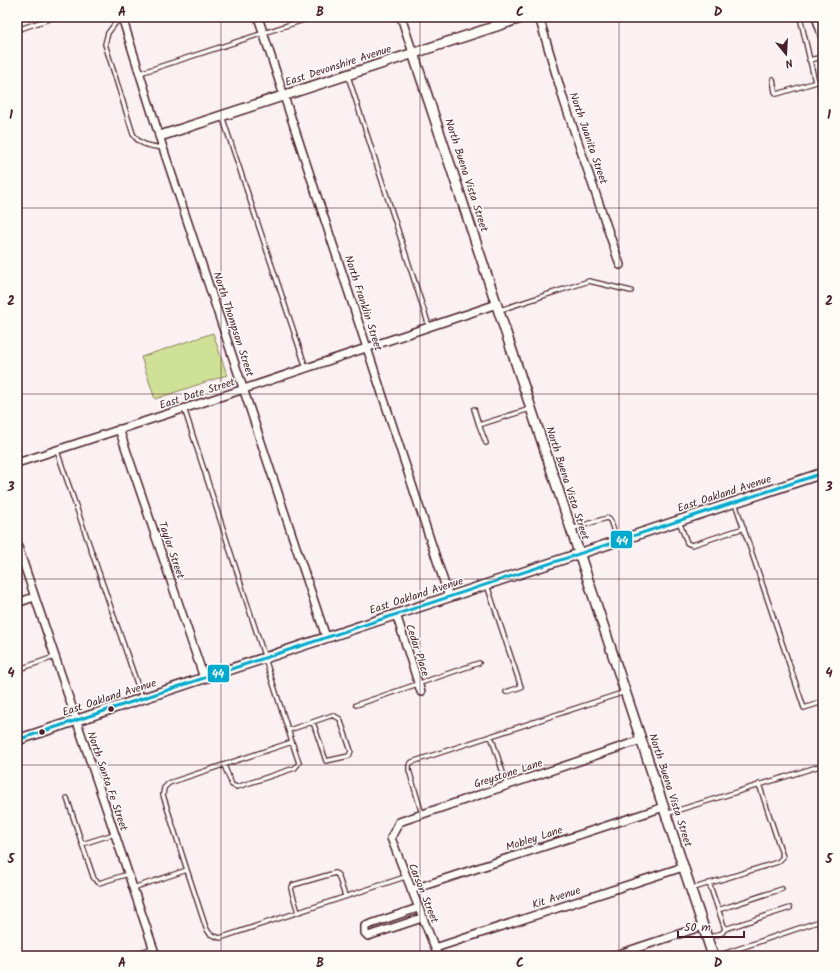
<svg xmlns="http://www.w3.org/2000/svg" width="840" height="973" font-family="Kalam,sans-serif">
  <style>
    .green { fill: #cfe196; stroke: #8c8060 }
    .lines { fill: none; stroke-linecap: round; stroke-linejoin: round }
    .service-casing { stroke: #4a1f2b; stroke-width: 6 }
    .minor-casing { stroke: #4a1f2b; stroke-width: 10 }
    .tertiary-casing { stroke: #4a1f2b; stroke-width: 12 }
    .service { stroke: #fdfcf7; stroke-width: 3.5 }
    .minor { stroke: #fdfcf7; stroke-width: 7 }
    .tertiary { stroke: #fdfcf7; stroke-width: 9 }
    .bus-1-casing { stroke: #fdfcf7; stroke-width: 6 }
    .bus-1 { stroke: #00a9ce; stroke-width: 3 }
    .grid { fill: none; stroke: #4a1f2b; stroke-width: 1; stroke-opacity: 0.55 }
    .bus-dot { fill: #4a1f2b; stroke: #fdfcf7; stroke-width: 1.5 }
    .labels { text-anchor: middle; stroke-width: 3; stroke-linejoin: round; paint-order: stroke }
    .street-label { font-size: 11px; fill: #4a1f2b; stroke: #fdfcf7 }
    .line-badge { stroke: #fdfcf7; stroke-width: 1.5 }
    .badge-label { font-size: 11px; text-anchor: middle; font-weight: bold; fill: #fff }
    .neatline { fill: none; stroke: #4a1f2b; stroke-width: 1.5 }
    .grid-label { font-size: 13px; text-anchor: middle; font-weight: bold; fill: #4a1f2b }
  </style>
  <rect width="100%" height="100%" fill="#fbf0f2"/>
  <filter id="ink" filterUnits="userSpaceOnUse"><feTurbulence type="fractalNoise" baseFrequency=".025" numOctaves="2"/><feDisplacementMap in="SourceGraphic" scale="8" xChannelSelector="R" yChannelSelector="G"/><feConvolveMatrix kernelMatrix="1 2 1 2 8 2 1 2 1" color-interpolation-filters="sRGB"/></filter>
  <g filter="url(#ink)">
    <path class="green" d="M213,333L227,375L155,399L141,357Z"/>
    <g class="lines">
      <g class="service-casing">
        <path id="service" d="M120,17L108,33L105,44L133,134C139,145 150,146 163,148
          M491,17L494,26
          M800,17L815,82
          M17,30L55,17
          M809,60L823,57
          M140,73L313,17
          M348,76L429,326
          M773,79L775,92L777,94L823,80
          M222,116L306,368
          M500,310L589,281L631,291
          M474,409L479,425
          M486,443L479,425L530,409
          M57,451L142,698
          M735,503L804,708L823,702
          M679,521L687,543L692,545L744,528
          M571,529L607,518L610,520L617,540
          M487,585L521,687L506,692
          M17,670L54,657
          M356,705L479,663
          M289,730L333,715L340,719L351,751L349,756L326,761L313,722
          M491,736L507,785
          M224,765L232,785L237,787L295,768L299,763L292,742
          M67,798L82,844
          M422,814L409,770V765L412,762L625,692
          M666,814L823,765
          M114,834L82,844L94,879L99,883L128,874
          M187,870L206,928L210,934L220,938L405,877
          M133,888L187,870L163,795L164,788L169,783L292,742L184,408
          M691,889L778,862L783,857L759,784
          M718,910L782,889
          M298,912L291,889L293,885L335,873L338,875L345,896
          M725,929L790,908
          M708,938L722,933L725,929L709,883
          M129,956L153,948
          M717,956L823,920
          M772,956H775"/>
      </g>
      <g class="minor-casing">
        <path id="minor" d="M122,17L163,148L326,637
          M258,17L449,597
          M401,17L413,53
          M539,17L564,101L620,265
          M816,17L823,38
          M119,429L204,678
          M17,463L244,389L497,304
          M17,544L156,956
          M17,603L34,597
          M396,614L421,692
          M411,890L664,807
          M418,908L365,926V933L368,936L422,918
          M435,948L683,867
          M438,956L391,838L399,822L641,740
          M613,956L703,926"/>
      </g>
      <g class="tertiary-casing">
        <path id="tertiary" d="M413,53L713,956
          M160,136L524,17
          M17,740L823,473"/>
      </g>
      <use href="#service" class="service"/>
      <use href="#minor" class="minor"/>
      <use href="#tertiary" class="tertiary"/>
      <g class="bus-1-casing">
        <path id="bus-1" d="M17,740L823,473"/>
      </g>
      <use href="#bus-1" class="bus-1"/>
    </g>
  </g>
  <path class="grid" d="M221,17V956M420,17V956M619,17V956M17,208H823M17,394H823M17,579H823M17,765H823"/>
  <g class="bus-dot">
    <circle cx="111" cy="709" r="3.5"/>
    <circle cx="42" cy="732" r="3.5"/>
  </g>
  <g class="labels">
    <g class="street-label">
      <text transform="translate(338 65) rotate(-18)" y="4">East Devonshire Avenue</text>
      <text transform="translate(589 138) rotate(71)" y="4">North Juanita Street</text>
      <text transform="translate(467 175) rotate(72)" y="4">North Buena Vista Street</text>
      <text transform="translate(364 303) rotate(72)" y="4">North Franklin Street</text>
      <text transform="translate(234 324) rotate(72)" y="4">North Thompson Street</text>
      <text transform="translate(197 393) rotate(-18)" y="4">East Date Street</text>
      <text transform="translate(568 483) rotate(72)" y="4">North Buena Vista Street</text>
      <text transform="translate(724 493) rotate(-18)" y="4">East Oakland Avenue</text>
      <text transform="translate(172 550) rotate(71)" y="4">Taylor Street</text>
      <text transform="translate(416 595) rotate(-18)" y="4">East Oakland Avenue</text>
      <text transform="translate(418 650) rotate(72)" y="4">Cedar Place</text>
      <text transform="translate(109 697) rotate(-18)" y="4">East Oakland Avenue</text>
      <text transform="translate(508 773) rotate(-18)" y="4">Greystone Lane</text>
      <text transform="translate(108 781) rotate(71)" y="4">North Santa Fe Street</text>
      <text transform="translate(671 790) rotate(72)" y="4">North Buena Vista Street</text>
      <text transform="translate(534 838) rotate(-18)" y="4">Mobley Lane</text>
      <text transform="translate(424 893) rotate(68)" y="4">Carson Street</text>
      <text transform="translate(556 897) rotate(-18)" y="4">Kit Avenue</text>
    </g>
  </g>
  <g class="line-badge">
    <rect x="610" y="530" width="23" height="19" rx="4" fill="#00a9ce"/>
    <rect x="207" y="664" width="23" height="19" rx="4" fill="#00a9ce"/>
  </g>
  <g class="badge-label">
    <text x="622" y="544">44</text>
    <text x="218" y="677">44</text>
  </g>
  <rect width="840" height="973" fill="none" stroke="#fdfcf7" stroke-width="44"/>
  <g transform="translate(786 54) rotate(162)" stroke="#fdfcf7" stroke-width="3" paint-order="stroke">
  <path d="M0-3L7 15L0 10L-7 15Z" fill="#4a1f2b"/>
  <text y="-6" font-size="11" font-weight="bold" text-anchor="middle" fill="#4a1f2b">N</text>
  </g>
  <path d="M678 931v6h66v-6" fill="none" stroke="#4a1f2b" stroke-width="2"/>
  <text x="684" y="931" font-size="12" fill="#4a1f2b" stroke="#fdfcf7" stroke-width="3" paint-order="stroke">50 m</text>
  <rect x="22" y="22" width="796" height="929" class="neatline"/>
  <g class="grid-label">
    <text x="122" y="16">A</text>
    <text x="320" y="16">B</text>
    <text x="520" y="16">C</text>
    <text x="718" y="16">D</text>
    <text x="11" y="119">1</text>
    <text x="829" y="119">1</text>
    <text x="11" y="305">2</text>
    <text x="829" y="305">2</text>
    <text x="11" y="491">3</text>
    <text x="829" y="491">3</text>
    <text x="11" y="677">4</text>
    <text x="829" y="677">4</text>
    <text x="11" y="863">5</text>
    <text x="829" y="863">5</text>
    <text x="122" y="967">A</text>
    <text x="320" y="967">B</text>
    <text x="520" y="967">C</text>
    <text x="718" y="967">D</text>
  </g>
</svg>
